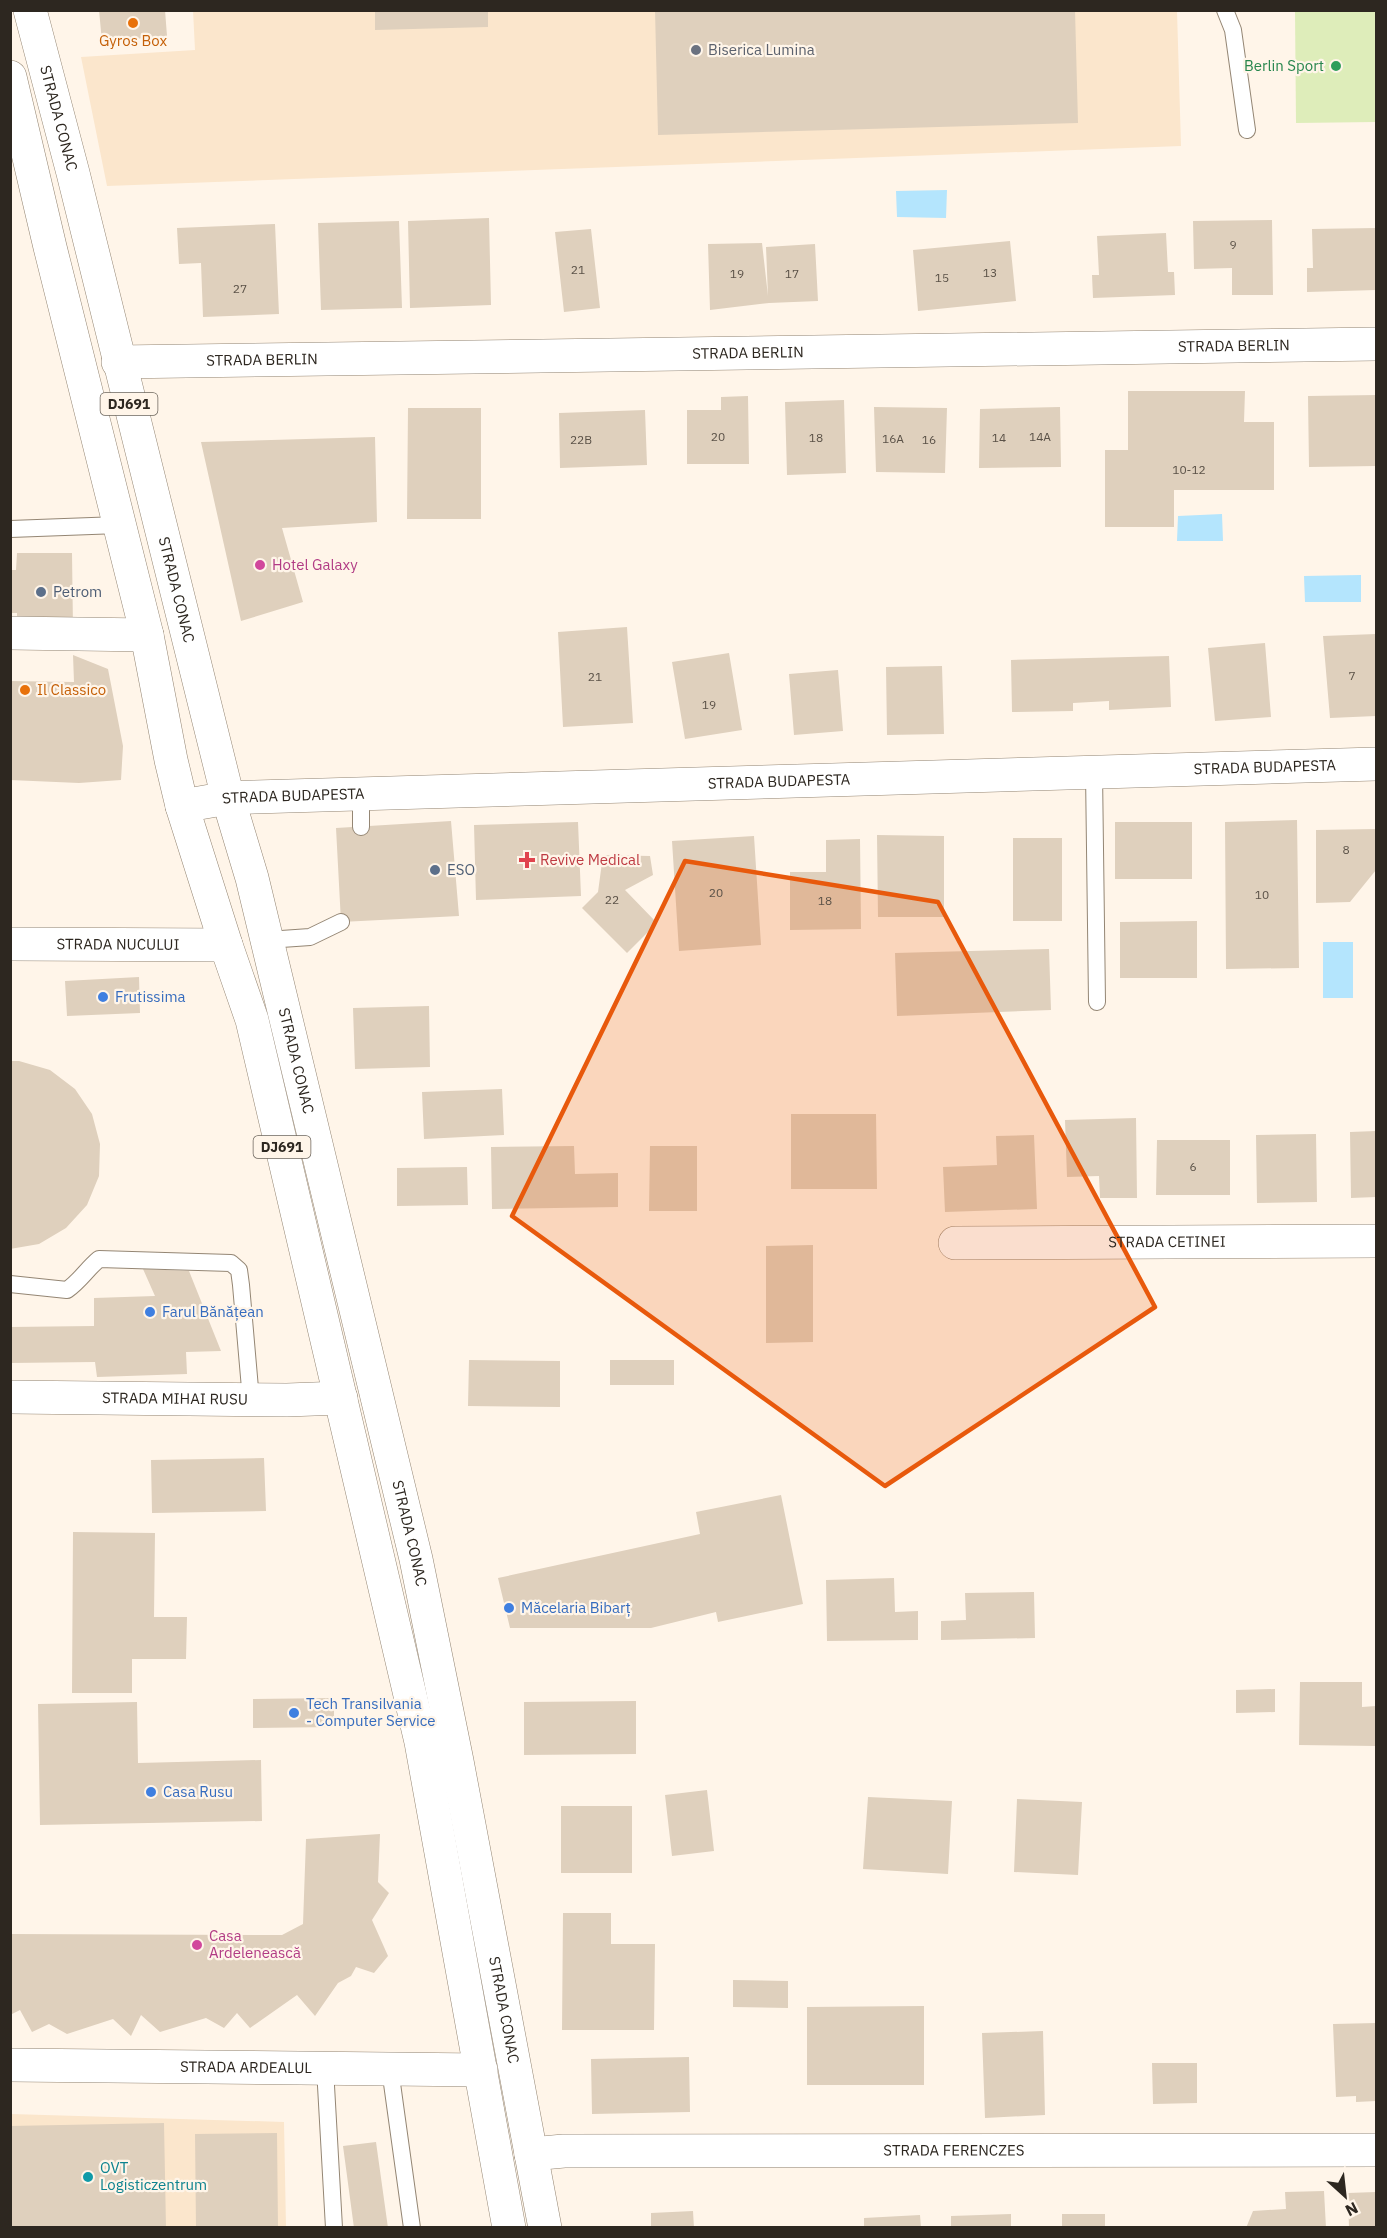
<svg xmlns="http://www.w3.org/2000/svg" width="1387" height="2238" font-family="'IBM Plex Sans',sans-serif">
  <style>
    .built { fill: #fbe6cc }
    .green { fill: #deedba }
    .water { fill: #b4e5fd }
    .building { fill: #dfd0bd }
    .lines { fill: none; stroke-linecap: round; stroke-linejoin: round }
    .lane-casing { stroke: #948674; stroke-width: 18 }
    .street-casing { stroke: #948674; stroke-width: 34 }
    .secondary-casing { stroke: #948674; stroke-width: 34 }
    .primary-casing { stroke: #948674; stroke-width: 34 }
    .lane { stroke: #fff; stroke-width: 16 }
    .street { stroke: #fff; stroke-width: 33 }
    .secondary { stroke: #fff; stroke-width: 33 }
    .primary { stroke: #fff; stroke-width: 33 }
    .marked { fill: #e8590c; fill-opacity: 0.2; stroke: #e8590c; stroke-width: 4.5; stroke-linejoin: round }
    .food-dot { fill: #e8710a; stroke: #fff5e9; stroke-width: 2 }
    .worship-dot { fill: #6b7280; stroke: #fff5e9; stroke-width: 2 }
    .leisure-dot { fill: #2e9e5b; stroke: #fff5e9; stroke-width: 2 }
    .hotel-dot { fill: #d1479c; stroke: #fff5e9; stroke-width: 2 }
    .service-dot { fill: #5c6f8a; stroke: #fff5e9; stroke-width: 2 }
    .health-dot { fill: #e0444e; stroke: #fff5e9; stroke-width: 2 }
    .shop-dot { fill: #3f7fe0; stroke: #fff5e9; stroke-width: 2 }
    .culture-dot { fill: #0f9aa8; stroke: #fff5e9; stroke-width: 2 }
    .labels { text-anchor: middle; stroke-width: 4.5; stroke-linejoin: round; paint-order: stroke }
    .number-label { font-size: 12px; fill: #5a5147 }
    .shield { fill: #fff5e9; stroke: #6c655c; stroke-width: 1.5 }
    .shield-label { font-size: 14px; font-weight: bold; fill: #2d2720 }
    .food-label { font-size: 15px; fill: #c56008; stroke: #fff5e9 }
    .worship-label { font-size: 15px; fill: #5b616d; stroke: #fff5e9; text-anchor: start }
    .leisure-label { font-size: 15px; fill: #27864d; stroke: #fff5e9; text-anchor: end }
    .street-label { font-size: 15px; fill: #2d2720; stroke: #fff5e9 }
    .hotel-label { font-size: 15px; fill: #b23c85; stroke: #fff5e9; text-anchor: start }
    .service-label { font-size: 15px; fill: #4e5e75; stroke: #fff5e9; text-anchor: start }
    .health-label { font-size: 15px; fill: #be3a42; stroke: #fff5e9; text-anchor: start }
    .shop-label { font-size: 15px; fill: #366cbe; stroke: #fff5e9; text-anchor: start }
    .culture-label { font-size: 15px; fill: #0d838f; stroke: #fff5e9; text-anchor: start }
  </style>
  <rect width="100%" height="100%" fill="#fff5e9"/>
  <path class="built" d="M193,10L1177,11L1181,146L107,186L81,57L195,50Z
    M11,2114L284,2122L286,2227L11,2228Z"/>
  <path class="green" d="M1295,11H1376V122L1296,123Z"/>
  <path class="water" d="M947,190L946,218L897,217L896,191Z
    M1222,514L1223,541H1177L1178,516Z
    M1361,575V602H1305L1304,576Z
    M1323,942H1353V998H1323Z"/>
  <path class="building" d="M99,10H165L167,36L102,42Z
    M375,10H488V27L375,30Z
    M655,10H1075L1078,123L658,135Z
    M489,218L491,305L410,308L408,221Z
    M1272,220L1273,295H1232V268L1194,269L1193,221Z
    M399,221L402,308L321,310L318,223Z
    M275,224L279,314L203,317L201,263L179,264L177,228Z
    M1376,228V290L1307,292V268H1313L1312,229Z
    M591,229L600,308L564,312L555,232Z
    M1166,233L1168,272H1174L1175,295L1093,298L1092,275H1099L1097,236Z
    M1010,241L1016,301L918,311L913,250Z
    M762,243L768,296L766,247L815,244L818,301L769,303L710,310L708,244Z
    M1128,391H1245L1244,422H1274V490H1174V527H1105V450H1128Z
    M1376,395V466L1309,467L1308,396Z
    M748,396L749,464H687V410H721V397Z
    M844,400L846,473L787,475L785,402Z
    M874,407L947,408L945,473L876,472Z
    M1060,407L1061,467L979,468L980,409Z
    M408,408H481V519H407Z
    M645,410L647,465L560,468L559,413Z
    M375,437L377,522L282,528L303,602L241,621L201,442Z
    M17,553H72L73,629L17,630V613H10V570H16Z
    M627,627L633,723L563,727L558,632Z
    M1376,634V716L1330,718L1323,636Z
    M1265,643L1271,717L1215,721L1208,648Z
    M729,653L742,730L685,739L672,662Z
    M73,655L108,669L123,746L121,780L79,783L10,780V681L74,682Z
    M1169,656L1171,707L1109,710V701L1073,703V711L1012,712L1011,660Z
    M942,666L944,734L887,735L886,667Z
    M838,670L843,731L794,735L789,674Z
    M1297,820L1299,968L1226,969L1225,822Z
    M451,821L459,916L341,922L336,828Z
    M578,822L581,896L476,900L474,825Z
    M1115,822H1192V879H1115Z
    M1376,829V870L1350,902L1316,903V830Z
    M877,835L944,836V917H878Z
    M754,836L761,945L679,951L672,841Z
    M1013,838H1062V921H1013Z
    M860,839L861,929L790,930V872H826V840Z
    M603,855L650,856L653,875L625,890L657,923L627,953L582,908L598,892Z
    M1197,921V978H1120V922Z
    M1049,949L1051,1010L897,1016L895,953Z
    M139,977L140,1013L67,1016L65,981Z
    M429,1006L430,1067L355,1069L353,1008Z
    M10,1061H19L50,1070L75,1089L92,1114L100,1144L99,1176L87,1205L66,1228L39,1244L10,1249Z
    M502,1089L504,1135L424,1139L422,1092Z
    M791,1114H876L877,1189H791Z
    M1136,1118L1137,1198H1100L1099,1176L1067,1177L1065,1120Z
    M1376,1131V1197L1351,1198L1350,1132Z
    M1316,1134L1317,1202L1257,1203L1256,1135Z
    M1034,1135L1037,1209L945,1212L943,1167L997,1165L996,1136Z
    M1157,1140H1230V1195H1156Z
    M574,1146L575,1174L618,1173V1207L492,1209L491,1147Z
    M650,1146H697V1211H649Z
    M467,1167L468,1205L397,1206V1168Z
    M813,1245V1342L766,1343V1246Z
    M143,1269L189,1271L221,1351L186,1352L187,1374L97,1377L95,1362L10,1363V1327L94,1326V1298L155,1296Z
    M469,1360L560,1361V1407L468,1406Z
    M610,1360H674V1385H610Z
    M264,1458L266,1511L152,1513L151,1460Z
    M781,1495L803,1604L718,1622L716,1612L651,1628H510L498,1578L700,1534L696,1512Z
    M73,1532L155,1533L154,1617H187L186,1659H132V1693H72Z
    M894,1578L895,1612L918,1611V1640L827,1641L826,1580Z
    M1034,1592L1035,1638L941,1640V1621L966,1620L965,1593Z
    M1300,1682H1362V1707L1376,1706V1746L1299,1745Z
    M1275,1689V1712L1236,1713V1690Z
    M334,1698V1727L253,1728V1699Z
    M636,1701V1754L524,1755V1702Z
    M137,1702L138,1763L261,1760L262,1821L40,1825L38,1704Z
    M707,1790L714,1851L672,1856L665,1795Z
    M868,1797L952,1801L948,1874L863,1869Z
    M1017,1799L1082,1802L1078,1875L1014,1872Z
    M561,1806H632V1873H561Z
    M380,1834L378,1882L389,1893L372,1920L388,1956L374,1973L356,1967L351,1976L338,1983L315,2016L297,1995L250,2028L237,2013L224,2028L206,2018L160,2032L141,2015L131,2036L113,2019L67,2034L49,2024L32,2032L20,2010L10,2015V1934L282,1935L303,1924L306,1839Z
    M563,1913H611V1944H655L654,2030H562Z
    M733,1980L788,1981V2008L733,2007Z
    M924,2006V2085H807V2007Z
    M1376,2023V2101L1356,2102V2096L1336,2097L1333,2024Z
    M1043,2031L1045,2115L985,2118L982,2033Z
    M689,2057L690,2112L592,2114L591,2059Z
    M1152,2063H1197V2103L1153,2104Z
    M164,2123L166,2228H10V2126Z
    M277,2133L278,2228H196L195,2134Z
    M376,2142L388,2228H354L343,2146Z
    M1324,2191L1326,2228H1246L1253,2211L1286,2209L1285,2192Z
    M1376,2192V2228H1349L1348,2193Z
    M693,2211L694,2228H651V2213Z
    M1011,2214V2228H951V2216Z
    M1062,2214H1105V2228H1062Z
    M920,2215L921,2228H864V2218Z"/>
  <g class="lines">
    <g class="lane-casing">
      <path id="lane" d="M1225,10L1233,30L1247,130
        M10,529L119,525
        M1094,772L1097,1002
        M361,827V794
        M267,940L310,937L341,922
        M10,1284L67,1290C80,1281 87,1269 99,1259L231,1263L239,1270L241,1285L251,1400
        M325,2068L334,2228
        M390,2069L412,2228"/>
    </g>
    <g class="street-casing">
      <g id="street">
        <path id="s1" d="M118,362L1376,344"/>
        <path d="M10,633L147,635"/>
        <path id="s2" d="M10,944L226,945"/>
        <path id="s3" d="M955,1243L1376,1241"/>
        <path id="s4" d="M10,1397L287,1400L341,1398"/>
        <path id="s5" d="M10,2065L481,2070"/>
        <path id="s6" d="M531,2154L564,2151L1376,2150"/>
      </g>
    </g>
    <g class="secondary-casing">
      <g id="secondary">
        <path id="s7" d="M182,806L228,798L254,797L1376,764"/>
      </g>
    </g>
    <g class="primary-casing">
      <g id="primary">
        <path id="s8" d="M30,10L73,173L228,798L252,878L416,1559L457,1761L545,2228"/>
        <path d="M10,77L50,247L147,635L171,760L182,806L226,945L252,1020L421,1742L509,2228"/>
      </g>
    </g>
    <use href="#lane" class="lane"/>
    <use href="#street" class="street"/>
    <use href="#secondary" class="secondary"/>
    <use href="#primary" class="primary"/>
  </g>
  <path class="marked" d="M685,861L938,902L1155,1307L885,1486L512,1216Z"/>
  <g class="food-dot">
    <circle cx="133" cy="23" r="6"/>
    <circle cx="25" cy="690" r="6"/>
  </g>
  <circle class="worship-dot" cx="696" cy="50" r="6"/>
  <circle class="leisure-dot" cx="1336" cy="66" r="6"/>
  <g class="hotel-dot">
    <circle cx="260" cy="565" r="6"/>
    <circle cx="197" cy="1945" r="6"/>
  </g>
  <g class="service-dot">
    <circle cx="41" cy="592" r="6"/>
    <circle cx="435" cy="870" r="6"/>
  </g>
  <path class="health-dot" d="M524 851h6v6h6v6h-6v6h-6v-6h-6v-6h6z"/>
  <g class="shop-dot">
    <circle cx="103" cy="997" r="6"/>
    <circle cx="150" cy="1312" r="6"/>
    <circle cx="509" cy="1608" r="6"/>
    <circle cx="294" cy="1713" r="6"/>
    <circle cx="151" cy="1792" r="6"/>
  </g>
  <circle class="culture-dot" cx="88" cy="2177" r="6"/>
  <g class="labels">
    <g class="number-label">
      <text x="1233" y="249">9</text>
      <text x="578" y="274">21</text>
      <text x="990" y="277">13</text>
      <text x="737" y="278">19</text>
      <text x="792" y="278">17</text>
      <text x="942" y="282">15</text>
      <text x="240" y="293">27</text>
      <text x="718" y="441">20</text>
      <text x="1040" y="441">14A</text>
      <text x="816" y="442">18</text>
      <text x="999" y="442">14</text>
      <text x="893" y="443">16A</text>
      <text x="581" y="444">22B</text>
      <text x="929" y="444">16</text>
      <text x="1189" y="474">10-12</text>
      <text x="1352" y="680">7</text>
      <text x="595" y="681">21</text>
      <text x="709" y="709">19</text>
      <text x="1346" y="854">8</text>
      <text x="716" y="897">20</text>
      <text x="1262" y="899">10</text>
      <text x="612" y="904">22</text>
      <text x="825" y="905">18</text>
      <text x="1193" y="1171">6</text>
    </g>
    <g class="shield">
      <rect x="100.5" y="393" width="57" height="22" rx="4.5"/>
      <rect x="253.5" y="1136" width="57" height="22" rx="4.5"/>
    </g>
    <g class="shield-label">
      <text x="129" y="409">DJ691</text>
      <text x="282" y="1152">DJ691</text>
    </g>
    <g class="food-label">
      <text x="133" y="46">Gyros Box</text>
      <text x="37" y="695" text-anchor="start">Il Classico</text>
    </g>
    <g class="worship-label">
      <text x="708" y="55">Biserica Lumina</text>
    </g>
    <g class="leisure-label">
      <text x="1324" y="71">Berlin Sport</text>
    </g>
    <g class="street-label">
      <text dy="5" stroke="none"><textPath href="#s8" startOffset="112">STRADA CONAC</textPath></text>
      <text dy="5" stroke="none"><textPath href="#s1" startOffset="1116">STRADA BERLIN</textPath></text>
      <text dy="5" stroke="none"><textPath href="#s1" startOffset="630">STRADA BERLIN</textPath></text>
      <text dy="5" stroke="none"><textPath href="#s1" startOffset="144">STRADA BERLIN</textPath></text>
      <text dy="5" stroke="none"><textPath href="#s8" startOffset="598">STRADA CONAC</textPath></text>
      <text dy="5" stroke="none"><textPath href="#s7" startOffset="1084">STRADA BUDAPESTA</textPath></text>
      <text dy="5" stroke="none"><textPath href="#s7" startOffset="598">STRADA BUDAPESTA</textPath></text>
      <text dy="5" stroke="none"><textPath href="#s7" startOffset="112">STRADA BUDAPESTA</textPath></text>
      <text dy="5" stroke="none"><textPath href="#s2" startOffset="108">STRADA NUCULUI</textPath></text>
      <text dy="5" stroke="none"><textPath href="#s8" startOffset="1084">STRADA CONAC</textPath></text>
      <text dy="5" stroke="none"><textPath href="#s3" startOffset="212">STRADA CETINEI</textPath></text>
      <text dy="5" stroke="none"><textPath href="#s4" startOffset="165">STRADA MIHAI RUSU</textPath></text>
      <text dy="5" stroke="none"><textPath href="#s8" startOffset="1570">STRADA CONAC</textPath></text>
      <text dy="5" stroke="none"><textPath href="#s8" startOffset="2056">STRADA CONAC</textPath></text>
      <text dy="5" stroke="none"><textPath href="#s5" startOffset="236">STRADA ARDEALUL</textPath></text>
      <text dy="5" stroke="none"><textPath href="#s6" startOffset="423">STRADA FERENCZES</textPath></text>
    </g>
    <g class="hotel-label">
      <text x="272" y="570">Hotel Galaxy</text>
      <text x="209" y="1941">Casa<tspan x="209" dy="17">Ardelenească</tspan></text>
    </g>
    <g class="service-label">
      <text x="53" y="597">Petrom</text>
      <text x="447" y="875">ESO</text>
    </g>
    <g class="health-label">
      <text x="540" y="865">Revive Medical</text>
    </g>
    <g class="shop-label">
      <text x="115" y="1002">Frutissima</text>
      <text x="162" y="1317">Farul Bănățean</text>
      <text x="521" y="1613">Măcelaria Bibarț</text>
      <text x="306" y="1709">Tech Transilvania<tspan x="306" dy="17">- Computer Service</tspan></text>
      <text x="163" y="1797">Casa Rusu</text>
    </g>
    <g class="culture-label">
      <text x="100" y="2173">OVT<tspan x="100" dy="17">Logisticzentrum</tspan></text>
    </g>
  </g>
  <rect width="1387" height="2238" fill="none" stroke="#2d2720" stroke-width="24"/>
  <g transform="translate(1345 2196) rotate(153)" stroke="#fff5e9" stroke-width="4.5" paint-order="stroke">
  <path d="M0-4.5L10 22L0 15L-10 22Z" fill="#2d2720"/>
  <text y="-9" font-size="16" font-weight="bold" text-anchor="middle" fill="#2d2720">N</text>
  </g>
</svg>
